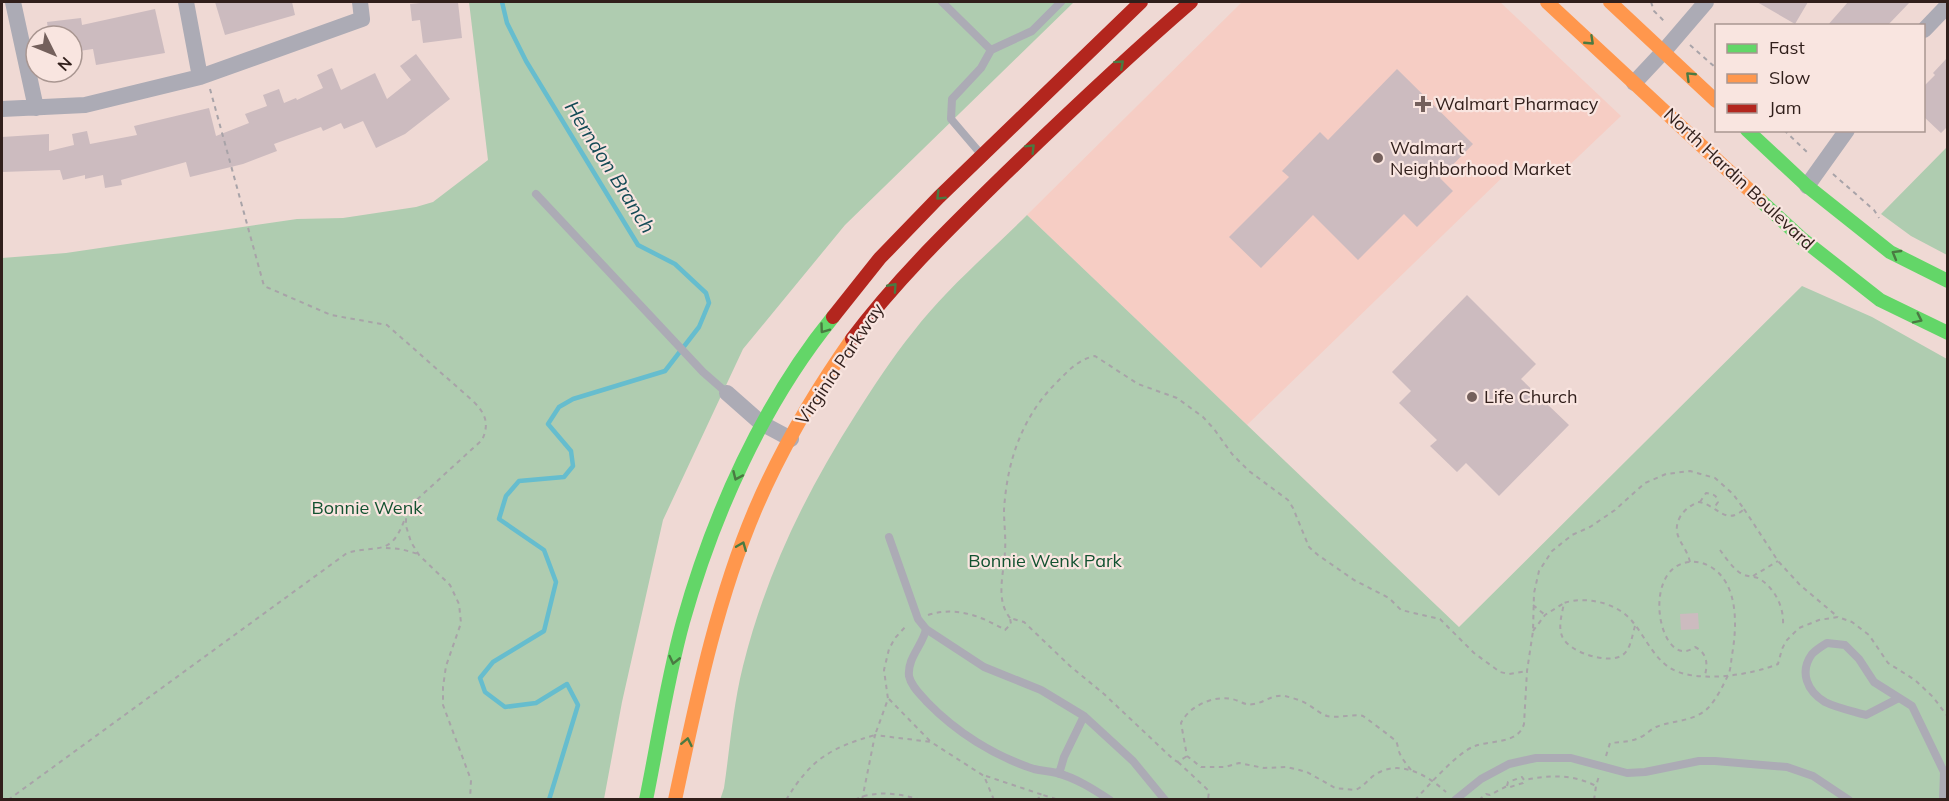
<svg xmlns="http://www.w3.org/2000/svg" width="1949" height="801" font-family="Mulish,sans-serif">
  <style>
    .built { fill: #f6cdc4 }
    .green { fill: #afccb0 }
    .lines { fill: none; stroke-linecap: round; stroke-linejoin: round }
    .stream { stroke: #66bdce; stroke-width: 4.5 }
    .building { fill: #ccbbbf }
    .path { stroke: #a8a3a8; stroke-width: 2; stroke-dasharray: 4.5 4.5; stroke-linecap: butt }
    .lane { stroke: #acabb5; stroke-width: 8 }
    .street { stroke: #acabb5; stroke-width: 16 }
    .fast { stroke: #63d668; stroke-width: 14 }
    .slow { stroke: #ff974d; stroke-width: 14 }
    .jam { stroke: #b3261e; stroke-width: 14 }
    .oneway { stroke: #4a7a42 }
    .poi-dot { fill: #74605c; stroke: #f9e5e0; stroke-width: 2 }
    .labels { text-anchor: middle; stroke-width: 4.5; stroke-linejoin: round; paint-order: stroke }
    .poi-label { font-size: 18px; fill: #311f1b; stroke: #f9e5e0; text-anchor: start }
    .street-label { font-size: 18px; fill: #311f1b; stroke: #f9e5e0 }
    .park-label { font-size: 18px; fill: #125230; stroke: #f9e5e0 }
    .water-label { font-size: 20px; font-style: italic; fill: #144b56; stroke: #f9e5e0 }
  </style>
  <rect width="100%" height="100%" fill="#efd9d4"/>
  <path class="built" d="M1242,2H1500L1621,116L1559,175L1510,170L1247,425L1027,215Z"/>
  <path class="green" d="M469,2H1074L845,225L743,349L663,520L622,702L604,799H2V258L66,253L297,219L343,218L416,207L433,202L488,160Z
    M1947,147V255L1911,236L1881,214Z
    M1027,215L1459,627L1802,286L1872,317L1947,359V799L720,800L724,788C730,747 733,706 743,666C766,574 805,494 856,414C874,386 892,358 913,332C946,289 989,253 1027,215Z"/>
  <g class="lines">
    <path class="stream" d="M502,2L507,23L526,61L638,245L675,264L706,293L709,303L699,327L665,371L573,399L559,407L548,424L571,451L573,466L564,477L519,481L506,496L499,519L544,550L556,582L544,631L493,662L480,678L485,692L505,707L536,703L567,684L578,705L549,800"/>
  </g>
  <path class="building" d="M215,2H292L295,15L225,35Z
    M430,2H458L462,38L423,43L420,20L412,21L410,4Z
    M1757,2H1808L1795,24Z
    M1848,2H1910L1887,26H1827Z
    M155,9L165,53L96,65L93,49L72,52V36H49L47,22L81,18L82,25Z
    M416,54L450,99L405,134L376,148L363,121L344,129L341,123L323,131L321,127L274,144L277,151L243,164L190,177L186,162L121,180L122,185L105,188L103,175L85,179V175L63,180L60,170L2,172V137L49,134V151L74,145L72,134L87,131L90,144L137,135L134,126L209,108L216,136L249,123L245,114L267,106L263,95L279,89L284,103L296,98L297,100L323,88L317,75L332,68L341,90L375,73L387,99L411,80L400,66Z
    M1947,58V127L1941,133L1923,116V87L1935,75L1933,73Z
    M1397,69L1473,144L1440,178L1453,191L1417,227L1404,214L1358,260L1313,215L1261,268L1229,237L1289,177L1282,171L1320,132L1328,140Z
    M1467,295L1536,364L1521,379L1569,425L1499,496L1466,463L1457,472L1430,446L1437,440L1399,403L1411,391L1392,372Z
    M1698,613L1699,629L1681,630L1680,614Z"/>
  <g class="lines">
    <path class="path" d="M1651,2L1654,11L1666,23
      M1690,45L1716,68
      M210,89L264,286L331,315L387,325L473,401C485,413 490,423 482,440L411,505L406,518V526L411,542L419,555L450,585L459,604L461,623L446,666L443,687V705L471,780L470,800
      M1784,130L1810,155
      M1833,174L1874,210L1879,218
      M1700,502L1706,493C1713,494 1717,495 1718,502L1714,508
      M1744,509L1778,561L1800,585L1838,617
      M386,548L401,549L418,554
      M1720,550C1726,558 1733,569 1742,574C1748,577 1755,576 1760,579C1775,589 1784,607 1783,624
      M1753,576L1778,561
      M1533,605L1545,615
      M928,615C956,606 981,616 1005,630L1011,624L1010,618L1024,622L1070,666L1104,694L1174,760L1178,762L1187,756
      M1010,618C995,599 1004,574 1005,551C1006,538 1004,524 1004,510C1007,461 1022,416 1058,381C1069,370 1079,359 1095,356L1138,384L1177,398L1203,417L1214,429L1232,454L1249,471L1288,500L1293,508L1309,547L1318,555L1354,580L1389,598L1401,610L1440,619L1474,653L1500,672L1509,674L1527,671
      M1635,626C1632,635 1631,651 1621,656C1606,664 1568,652 1562,636C1558,626 1562,614 1564,603C1585,596 1616,602 1632,621C1644,635 1653,657 1670,668C1696,684 1751,675 1778,664L1782,649L1786,641L1799,628L1819,620L1838,617L1852,622L1869,635L1888,663L1915,680L1933,697L1948,717
      M1533,631L1545,615L1564,603
      M889,699L931,742
      M1606,756L1610,743C1621,742 1631,742 1641,737C1647,734 1651,729 1656,727C1673,720 1694,722 1708,708C1716,700 1724,684 1729,673C1731,667 1731,661 1732,655C1737,627 1739,584 1711,567C1704,563 1697,561 1689,562C1639,568 1660,673 1695,647C1707,653 1708,663 1705,675
      M1178,762L1209,791L1208,800
      M1411,770C1407,765 1403,760 1400,754C1398,750 1398,745 1396,741C1394,739 1366,718 1363,716C1356,713 1338,719 1327,716C1319,713 1314,708 1307,704C1301,700 1292,698 1285,696C1272,694 1266,702 1254,704C1245,706 1241,701 1232,699C1214,695 1189,706 1181,723L1187,756L1201,767H1225L1239,763L1264,768L1287,767L1307,772L1335,788L1355,790C1363,787 1367,781 1373,776C1398,758 1426,774 1446,792
      M986,776L1043,795
      M1507,786L1508,782L1522,777L1524,780C1549,775 1573,774 1596,786
      M8,800L347,553C376,544 390,558 404,521
      M786,800C811,759 830,748 875,735L888,699L884,670L889,649L895,638L907,625
      M855,800C872,790 901,793 920,800
      M862,800L875,735L931,742L984,776L994,800
      M1036,800L1043,795L1059,800
      M1415,800C1428,786 1459,751 1475,746C1492,740 1518,744 1524,724L1527,671L1533,631L1534,593L1539,571L1552,551L1572,535L1590,527L1615,510L1645,483L1666,474L1690,471L1715,478L1733,494L1744,509C1725,527 1717,504 1698,502C1690,506 1685,509 1680,517C1670,536 1686,544 1690,562
      M1479,800L1486,794L1490,795L1507,786L1510,787L1523,783L1524,780
      M1594,800L1596,786L1599,776"/>
    <path class="lane" d="M942,2L991,50L981,68L952,99L951,119L980,153
      M991,50L1032,31L1061,2
      M536,194L703,372L727,393
      M889,537L918,619L926,629L984,667L1041,690L1084,716L1133,761L1165,800
      M926,629C923,645 907,658 909,676C911,686 920,694 927,702C956,732 994,756 1034,769C1042,771 1049,771 1057,773C1076,778 1093,789 1110,800
      M1899,698L1866,715C1852,711 1837,708 1825,702C1807,691 1799,672 1812,654C1816,650 1822,646 1827,643L1845,645L1859,659L1874,682L1912,706L1944,772L1943,800
      M1059,774L1064,757L1084,716
      M1455,800L1481,779L1509,764L1536,758H1571L1627,773L1645,772L1699,761H1715L1787,767L1813,776L1849,800"/>
    <path class="street" d="M13,2L36,108
      M186,2L200,77
      M1924,30L1948,5
      M1634,83L1664,51L1706,2
      M2,109L85,105L200,77L362,19L360,2
      M1807,186L1847,130
      M727,393L761,423L791,439"/>
    <path class="fast" d="M1747,130L1807,186L1890,252L1948,281
      M1760,200L1801,238L1880,300L1948,333
      M646,800C658,741 667,680 683,622C713,515 763,403 833,317"/>
    <path class="slow" d="M1547,2L1760,200
      M1610,2L1716,101
      M675,800C696,702 716,602 755,510C781,449 814,393 852,339"/>
    <path class="jam" d="M833,317L880,258L939,197L1141,2
      M852,339C897,279 950,228 1004,175C1065,116 1126,58 1191,2"/>
  </g>
  <defs><path id="oneway-chevron" d="M-2-3.5L2.5 0L-2 3.5" fill="none" stroke-width="1.6" stroke-linecap="round" stroke-linejoin="round" transform="scale(1.5)"/></defs>
  <g class="oneway">
    <use href="#oneway-chevron" transform="translate(1590 41) rotate(43)"/>
    <use href="#oneway-chevron" transform="translate(1120 64) rotate(-42)"/>
    <use href="#oneway-chevron" transform="translate(1690 76) rotate(-136)"/>
    <use href="#oneway-chevron" transform="translate(1031 148) rotate(-45)"/>
    <use href="#oneway-chevron" transform="translate(940 196) rotate(135)"/>
    <use href="#oneway-chevron" transform="translate(1896 254) rotate(-150)"/>
    <use href="#oneway-chevron" transform="translate(893 287) rotate(-48)"/>
    <use href="#oneway-chevron" transform="translate(1918 319) rotate(26)"/>
    <use href="#oneway-chevron" transform="translate(824 329) rotate(126)"/>
    <use href="#oneway-chevron" transform="translate(737 476) rotate(114)"/>
    <use href="#oneway-chevron" transform="translate(742 546) rotate(-68)"/>
    <use href="#oneway-chevron" transform="translate(674 660) rotate(103)"/>
    <use href="#oneway-chevron" transform="translate(687 742) rotate(-78)"/>
  </g>
  <g class="poi-dot">
    <path d="M1420 95h6v6h6v6h-6v6h-6v-6h-6v-6h6z"/>
    <circle cx="1378" cy="158" r="6"/>
    <circle cx="1472" cy="397" r="6"/>
  </g>
  <g class="labels">
    <g class="poi-label">
      <text x="1435" y="110">Walmart Pharmacy</text>
      <text x="1390" y="154">Walmart<tspan x="1390" dy="21">Neighborhood Market</tspan></text>
      <text x="1484" y="403">Life Church</text>
    </g>
    <g class="street-label">
      <text transform="translate(1739 179) rotate(43)" y="6">North Hardin Boulevard</text>
      <text transform="translate(840 364) rotate(-56)" y="6">Virginia Parkway</text>
    </g>
    <g class="park-label">
      <text x="367" y="514">Bonnie Wenk</text>
      <text x="1045" y="567">Bonnie Wenk Park</text>
    </g>
    <g class="water-label">
      <text transform="translate(610 167) rotate(58)" y="7">Herndon Branch</text>
    </g>
  </g>
  <rect width="1949" height="801" fill="none" stroke="#311f1b" stroke-width="6"/>
  <rect x="1715" y="24" width="210" height="108" fill="#f9e5e0" stroke="#a99691" stroke-width="1.5"/>
  <rect x="1727" y="44" width="30" height="9" fill="#63d668" stroke="#a99691" stroke-width="1.5"/>
  <text x="1769" y="54" font-size="18" fill="#311f1b">Fast</text>
  <rect x="1727" y="74" width="30" height="9" fill="#ff974d" stroke="#a99691" stroke-width="1.5"/>
  <text x="1769" y="84" font-size="18" fill="#311f1b">Slow</text>
  <rect x="1727" y="104" width="30" height="9" fill="#b3261e" stroke="#a99691" stroke-width="1.5"/>
  <text x="1769" y="114" font-size="18" fill="#311f1b">Jam</text>
  <g transform="translate(54 54) rotate(133)"><circle r="28" fill="#f9e5e0" stroke="#a99691" stroke-width="1.5"/>
  <path d="M0-4.5L10 22L0 15L-10 22Z" fill="#74605c"/>
  <text y="-9" font-size="16" font-weight="bold" text-anchor="middle" fill="#311f1b">N</text>
  </g>
</svg>
